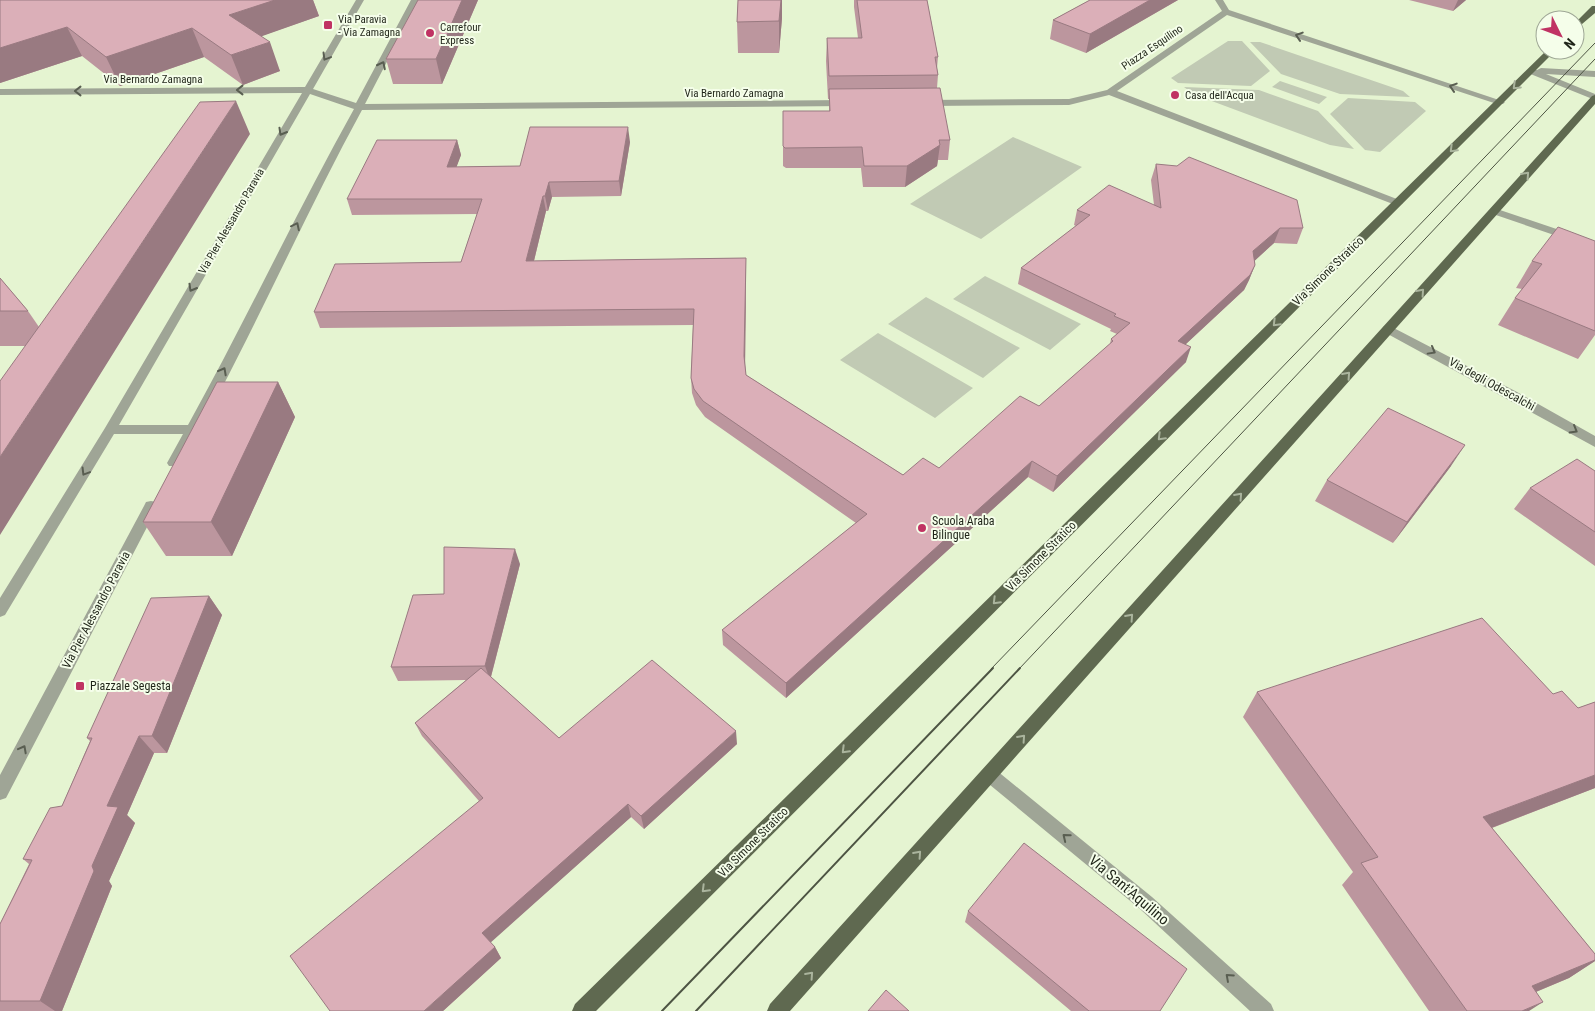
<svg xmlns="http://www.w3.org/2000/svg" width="1595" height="1011" font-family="'Roboto Condensed',sans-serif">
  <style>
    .green { fill: #c1cab4 }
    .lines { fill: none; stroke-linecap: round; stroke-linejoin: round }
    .minor { fill: #9fa596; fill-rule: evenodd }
    .primary { fill: #5f6950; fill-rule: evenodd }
    .tram-far1 { stroke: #4d5443; stroke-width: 1 }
    .tram { stroke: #4d5443; stroke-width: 2 }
    .wall { fill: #bc969e }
    .shaded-wall { fill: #997a81 }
    .building { fill: #dbafb8; stroke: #997a81 }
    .oneway { stroke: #595e51 }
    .oneway2 { stroke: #aab49d }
    .poi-dot { fill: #c03363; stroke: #f5feea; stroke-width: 2 }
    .labels { text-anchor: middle; stroke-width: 4; stroke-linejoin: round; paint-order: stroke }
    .far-poi-label { font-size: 11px; fill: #1f2418; stroke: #f5feea; text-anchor: start }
    .far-street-label { font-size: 11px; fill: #1f2418; stroke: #f5feea }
    .street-label { font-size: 12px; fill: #1f2418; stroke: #f5feea }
    .poi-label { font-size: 12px; fill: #1f2418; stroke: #f5feea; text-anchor: start }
    .near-street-label { font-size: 15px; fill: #1f2418; stroke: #f5feea }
  </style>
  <rect width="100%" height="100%" fill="#e5f4d1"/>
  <path class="green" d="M1228,41H1242L1270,71L1251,86L1178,83L1171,78Z
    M1250,42H1260L1403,91L1410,97L1340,94L1281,74Z
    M1280,81L1327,97L1319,104L1272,87Z
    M1184,87L1259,90L1318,111L1354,149L1330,145L1193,94Z
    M1348,98L1415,102L1426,111L1380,152L1365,150L1330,114Z
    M1013,137L1082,167L981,239L910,204Z
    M985,276L1081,324L1050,350L953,299Z
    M926,297L1020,348L983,378L888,324Z
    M878,333L973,388L935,418L840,360Z"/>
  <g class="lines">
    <path class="minor" d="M356,0H364L313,89L356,103L411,0H419L365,104L847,100L852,103L847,106L362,110C298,227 246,351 179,466H169L167,463L183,434H114L5,615L0,617V598L105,428L302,93L0,95V89L305,87ZM310,94L354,109C296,213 246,320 188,425H119Z
      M1215,0H1223L1229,10L1505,102L1503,104H1497L1227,15L1117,91L1402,201L1403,203L1398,206L1109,95L1069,105L926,106L921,103L926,100L1069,99L1107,90L1222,11Z
      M1531,68L1537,70L1541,68L1595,71V77L1546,74L1595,94V100L1528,73L1527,71Z
      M1494,208L1595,242V249L1490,213L1489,211Z
      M1388,325L1517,392L1595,436V447L1384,332L1382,329L1384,326Z
      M151,501L156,502L158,506L6,798L0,800V775L144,506L146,502Z
      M990,767L996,770L1152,897L1271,1004L1274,1011H1250L1140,909L984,780L982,775L984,770Z"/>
    <path class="primary" d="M1592,6H1595V13L1575,30V23Z
      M1547,50H1556L596,1011H572L575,1004Z
      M1595,95V104L790,1011H767L770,1004L1592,96Z"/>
    <path class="tram-far1" d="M991,669L1595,43
      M1019,669L1595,59"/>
    <path class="tram" d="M662,1011L993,668
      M696,1011L1020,668"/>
  </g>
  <path class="wall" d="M0,0H313L319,16L261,36L280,71L243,85L204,57L120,86L82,56L0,83Z
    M418,0H478L442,84H393L386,59Z
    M738,0H782V18L779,53H738L737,22Z
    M854,0H927L938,57L937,68L938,75L937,88L950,140L948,160H938L937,166L905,187H863L861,168H786L783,166V111H829V99H828L826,61L827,38H858L854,7Z
    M1090,0H1178L1086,53L1050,39L1053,20Z
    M1409,0H1466L1453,11Z
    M250,134L25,346H0V278L28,311L39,327Z
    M457,140L461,155L456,167L520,166L630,142L621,196L552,197L548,211H546L534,261L746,258V274L745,364L746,375L903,475L939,468L1039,406L1110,344L1111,339L1117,334L1110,331L1111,329L1018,284L1021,268L1076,226L1074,225L1077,210L1154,205L1151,180L1156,164L1303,228L1297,244L1274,243L1255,260V265L1249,280L1244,290L1186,344V362L1053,492L1028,477L786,698L723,645L722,630L856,523L705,417L696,405L692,393L691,378L693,325L320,328L314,312L461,262L477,214L352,215L347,199Z
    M1595,241V335L1578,359L1498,325L1515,298L1522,289L1516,288L1532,261Z
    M278,382L295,417L232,556H166L143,522Z
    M1451,466L1393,543L1315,501L1327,480Z
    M1595,471V566L1514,509L1530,488Z
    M520,564L491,677L559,738L737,744L644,829L631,817L490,942L495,947L501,958L443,1011L479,801L422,736L415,723L466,680L398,681L391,667L444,594Z
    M209,596L222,615L167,753H154L127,815L135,823L109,881L112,886L62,1011H0V924L29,864L23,859L62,806L90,741L87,738Z
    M1257,692L1553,694L1578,708L1595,702V788L1492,828L1595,954V961L1569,978L1536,992L1529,1011H1429L1342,885L1353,872L1243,717Z
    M968,911L1160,1011H1071L965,922Z"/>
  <path class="shaded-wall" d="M275,0H313L319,16L240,44L229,15Z
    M462,0H478L442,84L436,59Z
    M781,0H782V18L779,53V21Z
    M1150,0H1178L1086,53L1090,34Z
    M1458,0H1466L1453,11Z
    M67,27L82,56L0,83V48Z
    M192,28L204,57L120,86L106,57Z
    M270,42L280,71L243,85L231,55Z
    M236,101L250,134L0,535V457Z
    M628,127L630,142L621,196L619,181Z
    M457,140L461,155L451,182L447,167Z
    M940,145L937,166L905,187L907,166Z
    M549,182L552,197L548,211L545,196Z
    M543,196L546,211L530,277L526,261Z
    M1280,228L1274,243L1248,267L1253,251Z
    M746,258V274L745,372L744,356Z
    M1255,265L1249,280L1244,290L1173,356L1178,341Z
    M1191,347L1186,362L1053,492L1057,476Z
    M278,382L295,417L232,556L211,522Z
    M1465,445L1451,466L1393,543L1407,522Z
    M1032,461L1028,477L786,698V683Z
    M515,549L520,564L490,680L485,666Z
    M209,596L222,615L167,753L152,736Z
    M736,731L737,744L644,829L641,816Z
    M139,736L154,753L127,815L135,823L109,881L112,886L62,1011H55L40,1001L92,866L107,806Z
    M1595,775V788L1460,840L1483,817Z
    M628,804L631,817L489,944L482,933Z
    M495,947L501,958L443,1011H424Z
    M1595,960V961L1569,978L1504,1005L1532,986Z
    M1543,1002L1529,1011H1522Z"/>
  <path class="building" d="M0,0H275L229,15L270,42L231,55L192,28L106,57L67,27L0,48Z
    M418,0H462L436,59H386Z
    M738,0H781L779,21L737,22Z
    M857,0H927L938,57H935L938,75L829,76L827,38H862Z
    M1090,0H1150L1090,34L1053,20Z
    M940,88L950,140H939L940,145L907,166H864L862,147L785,148L783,146V111H830L829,89Z
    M236,101L0,457V381L200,102Z
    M530,127H628L619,181L549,182L545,196H543L526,261L746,258L744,356L746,375L903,475L923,458L939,468L1020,396L1039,406L1113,341L1111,339L1130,323L1114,316L1116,314L1021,268L1090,215L1077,210L1109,185L1161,208L1156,164L1177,166L1189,157L1297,200L1303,228H1280L1253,251L1255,265L1250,275L1178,341L1191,347L1057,476L1032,461L786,683L722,630L867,514L703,401L694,389L691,378L694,309L314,312L335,264L461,262L482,199H347L377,140H457L447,167L520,166Z
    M1558,227L1595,241V331L1515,298L1542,264L1532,261Z
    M0,278L28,311H0Z
    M217,382H278L211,522H143Z
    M1388,408L1465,445L1407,522L1327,480Z
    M1577,459L1595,471V532L1530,488Z
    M444,547L515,549L485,666L391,667L413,595L444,594Z
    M209,596L152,736H139L107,806L118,807L92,866L94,871L40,1001H0V924L32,860L23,859L50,808L62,806L92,738H87L151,598Z
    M1482,618L1553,694L1562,691L1578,708L1595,702V775L1483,817L1595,954V960L1532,986L1543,1002L1522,1011H1467L1361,863L1378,857L1257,692Z
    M652,660L736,731L641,816L628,804L482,933L495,947L424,1011H330L290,956L483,798L415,723L481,668L559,738Z
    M1024,843L1187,969L1160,1011H1089L968,911Z
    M886,990L909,1011H868Z"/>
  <defs><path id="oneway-chevron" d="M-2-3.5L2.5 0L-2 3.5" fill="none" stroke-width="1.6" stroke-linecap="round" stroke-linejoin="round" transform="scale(1.25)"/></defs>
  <g class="oneway">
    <use href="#oneway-chevron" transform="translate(1299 36) rotate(-162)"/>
    <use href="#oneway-chevron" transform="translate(326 57) rotate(121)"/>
    <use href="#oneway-chevron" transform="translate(382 65) rotate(-63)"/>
    <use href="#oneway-chevron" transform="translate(1453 87) rotate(-162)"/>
    <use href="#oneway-chevron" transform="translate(240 90) rotate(180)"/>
    <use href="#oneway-chevron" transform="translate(78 91) rotate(180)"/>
    <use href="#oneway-chevron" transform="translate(282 132) rotate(120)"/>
    <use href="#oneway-chevron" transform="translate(296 226) rotate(-64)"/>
    <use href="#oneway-chevron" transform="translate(192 288) rotate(120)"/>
    <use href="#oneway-chevron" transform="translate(1432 351) rotate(29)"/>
    <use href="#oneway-chevron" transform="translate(223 371) rotate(-62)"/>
    <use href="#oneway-chevron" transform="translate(1574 430) rotate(30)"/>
    <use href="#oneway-chevron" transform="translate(85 472) rotate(121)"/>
    <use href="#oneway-chevron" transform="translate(23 749) rotate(-62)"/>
    <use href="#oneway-chevron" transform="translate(1066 837) rotate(-141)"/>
    <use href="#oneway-chevron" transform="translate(1229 977) rotate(-138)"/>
  </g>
  <g class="oneway2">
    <use href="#oneway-chevron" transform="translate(1516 86) rotate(136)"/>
    <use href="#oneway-chevron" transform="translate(1453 149) rotate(135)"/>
    <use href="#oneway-chevron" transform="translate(1526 175) rotate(-48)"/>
    <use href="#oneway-chevron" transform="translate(1421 292) rotate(-48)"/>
    <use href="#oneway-chevron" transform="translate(1276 323) rotate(135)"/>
    <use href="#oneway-chevron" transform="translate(1347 375) rotate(-48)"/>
    <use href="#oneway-chevron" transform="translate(1161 437) rotate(135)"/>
    <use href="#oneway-chevron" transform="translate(1239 496) rotate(-48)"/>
    <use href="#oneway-chevron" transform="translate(996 601) rotate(135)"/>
    <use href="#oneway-chevron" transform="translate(1130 617) rotate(-48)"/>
    <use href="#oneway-chevron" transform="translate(1022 738) rotate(-48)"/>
    <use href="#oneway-chevron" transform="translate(845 750) rotate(135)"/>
    <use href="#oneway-chevron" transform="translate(918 854) rotate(-48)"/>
    <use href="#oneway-chevron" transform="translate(705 889) rotate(135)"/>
    <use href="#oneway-chevron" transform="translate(810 975) rotate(-48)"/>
  </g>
  <g class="poi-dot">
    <rect x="323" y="20" width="10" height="10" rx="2.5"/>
    <circle cx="430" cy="33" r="5"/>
    <circle cx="1175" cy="95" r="5"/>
    <circle cx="922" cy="528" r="5"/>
    <rect x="75" y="681" width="10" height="10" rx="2.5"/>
  </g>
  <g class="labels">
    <g class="far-poi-label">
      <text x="338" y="23">Via Paravia<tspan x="338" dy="13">- Via Zamagna</tspan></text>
      <text x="440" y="31">Carrefour<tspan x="440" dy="13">Express</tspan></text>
      <text x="1185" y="99">Casa dell'Acqua</text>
    </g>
    <g class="far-street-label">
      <text transform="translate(1152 47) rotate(-34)" y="4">Piazza Esquilino</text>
      <text x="153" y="83">Via Bernardo Zamagna</text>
      <text x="734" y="97">Via Bernardo Zamagna</text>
      <text transform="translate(231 221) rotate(-60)" y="4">Via Pier Alessandro Paravia</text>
    </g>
    <g class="street-label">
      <text transform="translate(1328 271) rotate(-44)" y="4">Via Simone Stratico</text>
      <text transform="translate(1492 384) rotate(29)" y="4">Via degli Odescalchi</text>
      <text transform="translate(1041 556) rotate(-45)" y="4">Via Simone Stratico</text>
      <text transform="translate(96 610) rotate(-62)" y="4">Via Pier Alessandro Paravia</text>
      <text transform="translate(753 842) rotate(-45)" y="4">Via Simone Stratico</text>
    </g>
    <g class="poi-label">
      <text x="932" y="525">Scuola Araba<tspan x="932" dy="14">Bilingue</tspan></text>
      <text x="90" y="690">Piazzale Segesta</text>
    </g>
    <g class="near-street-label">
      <text transform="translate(1129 890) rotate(40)" y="5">Via Sant'Aquilino</text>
    </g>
  </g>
  <g transform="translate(1560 35) rotate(132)"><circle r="24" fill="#f5feea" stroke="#9fa796"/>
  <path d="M0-4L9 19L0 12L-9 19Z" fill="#c03363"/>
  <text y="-8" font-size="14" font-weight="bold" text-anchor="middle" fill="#1f2418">N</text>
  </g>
</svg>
